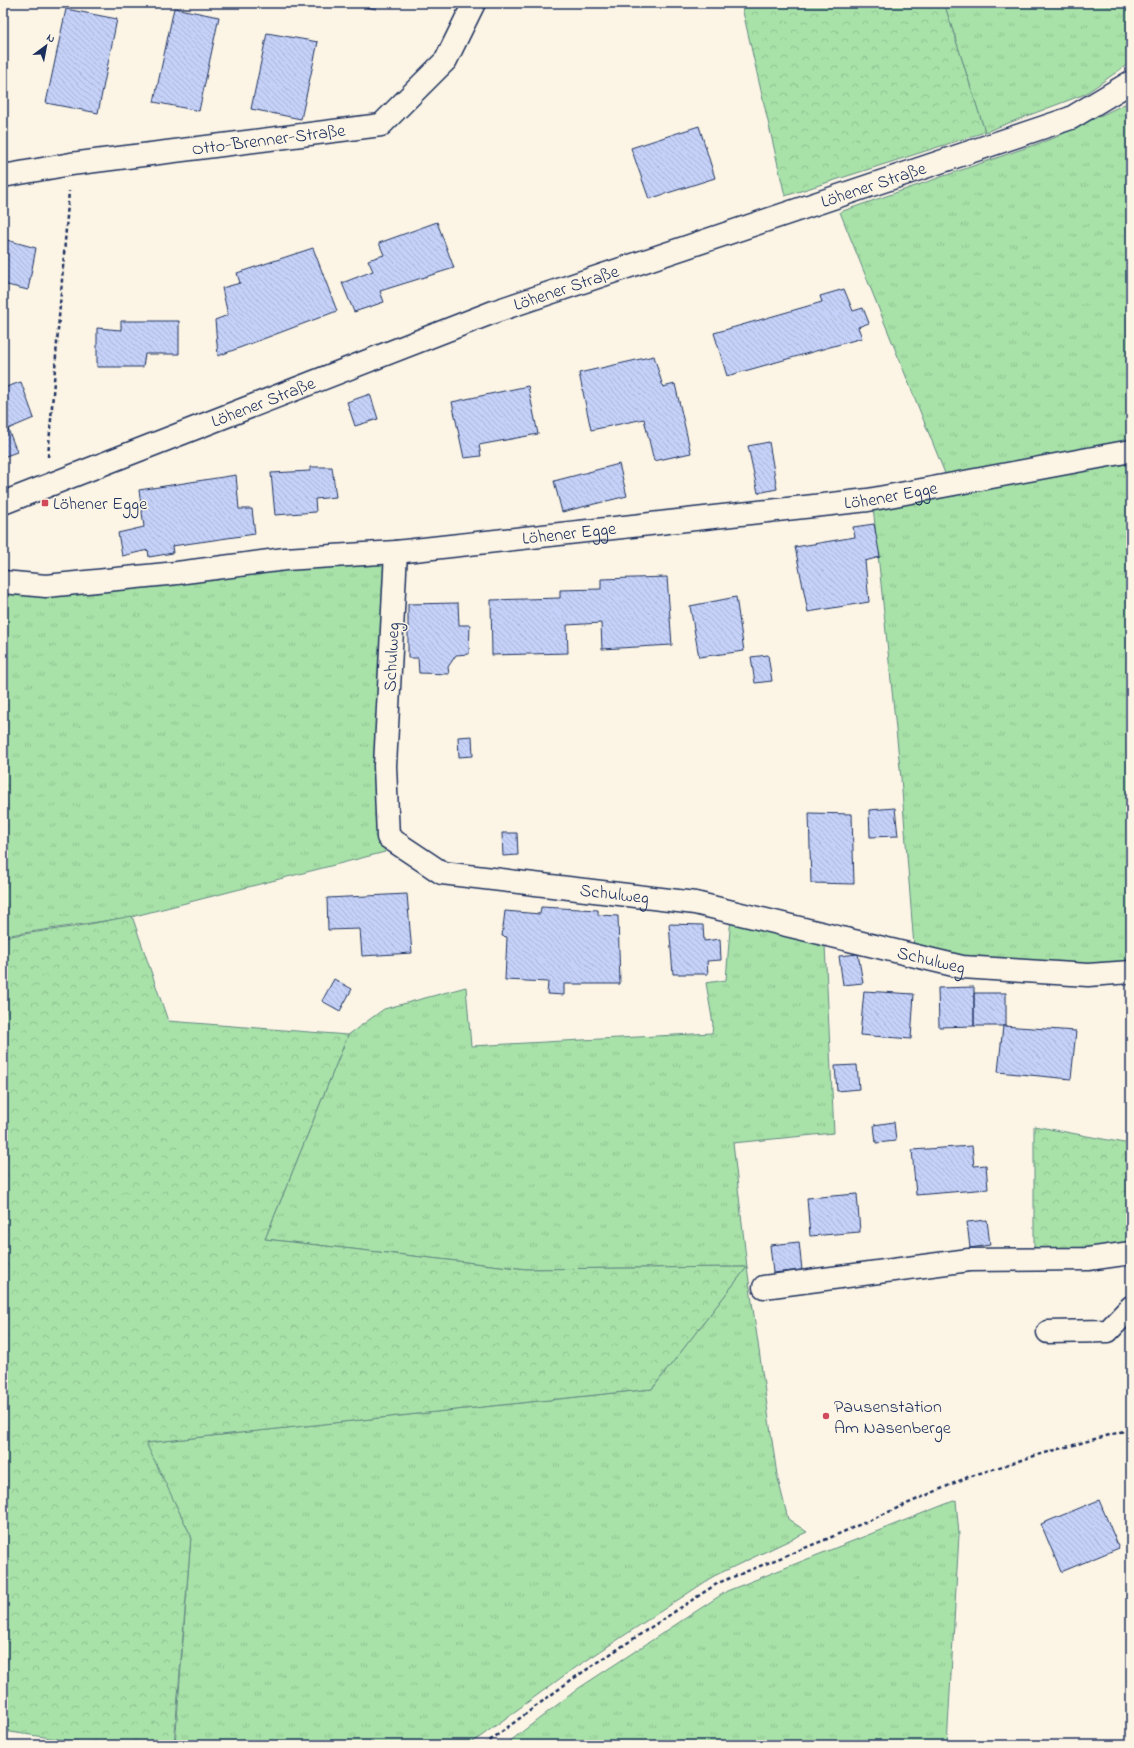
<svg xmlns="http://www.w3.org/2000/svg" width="1134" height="1748" font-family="'Indie Flower',sans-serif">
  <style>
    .grass { fill: url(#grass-tufts); stroke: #628883 }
    .forest { fill: url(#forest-crowns); stroke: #628883 }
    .building { fill: url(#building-back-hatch); stroke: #1b2f5e }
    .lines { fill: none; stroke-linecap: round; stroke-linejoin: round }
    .minor-casing { stroke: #1b2f5e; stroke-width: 25 }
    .path { stroke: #1b2f5e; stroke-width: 2.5; stroke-dasharray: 4 3; stroke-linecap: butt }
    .minor { stroke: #fcf5e5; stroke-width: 22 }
    .poi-dot { fill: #d1495b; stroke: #fcf5e5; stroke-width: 1.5 }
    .labels { text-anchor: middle; stroke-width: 3; stroke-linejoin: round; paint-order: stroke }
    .street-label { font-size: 18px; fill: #1b2f5e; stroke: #fcf5e5 }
    .poi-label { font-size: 18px; fill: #1b2f5e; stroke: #fcf5e5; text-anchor: start }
  </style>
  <defs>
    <pattern id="grass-tufts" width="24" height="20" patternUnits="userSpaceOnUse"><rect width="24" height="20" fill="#a8e2a8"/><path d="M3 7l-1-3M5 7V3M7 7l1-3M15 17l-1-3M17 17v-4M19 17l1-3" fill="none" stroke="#90c293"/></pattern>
    <pattern id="forest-crowns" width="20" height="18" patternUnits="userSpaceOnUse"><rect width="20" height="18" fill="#a8e2a8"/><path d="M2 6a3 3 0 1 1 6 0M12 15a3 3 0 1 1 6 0" fill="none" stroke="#90c293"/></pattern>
    <pattern id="building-back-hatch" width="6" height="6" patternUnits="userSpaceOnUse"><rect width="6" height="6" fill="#c5d1f8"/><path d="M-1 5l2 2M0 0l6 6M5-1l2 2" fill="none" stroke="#a9b4d7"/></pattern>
  </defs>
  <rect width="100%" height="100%" fill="#fcf5e5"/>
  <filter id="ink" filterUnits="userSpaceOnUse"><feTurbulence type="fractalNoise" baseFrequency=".025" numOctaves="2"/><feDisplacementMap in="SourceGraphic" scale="8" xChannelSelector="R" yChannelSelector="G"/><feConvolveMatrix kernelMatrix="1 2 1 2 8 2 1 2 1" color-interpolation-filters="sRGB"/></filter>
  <g filter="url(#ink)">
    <path class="grass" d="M944,3H1131V62L1085,94L985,132Z
      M1131,101V441L946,476L840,212L1054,138Z
      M1131,461V966L966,959L914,947L901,778L873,506Z
      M386,563L378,799L385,852L131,917L3,936V592L19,595L112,590L298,566Z
      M731,916L825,945L834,1133L733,1143L747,1267L777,1475L788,1519L807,1532L714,1576L569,1672L469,1745H175L191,1536L145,1443L652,1389L747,1267L526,1269L265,1239L348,1035L384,1009L466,987L471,1046L712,1033L713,1024L706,983L726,980Z
      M956,1500L959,1535L947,1745H505L579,1688L727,1591Z"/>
    <path class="forest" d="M741,3H944L985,132L785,196Z
      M132,916L168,1021L348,1035L265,1239L526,1269L747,1267L652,1389L146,1443L191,1536L174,1745H99L3,1731V937L79,926Z
      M1034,1126L1124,1143L1131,1142V1253L1088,1259L1034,1247Z"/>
    <path class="building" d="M345,3H377L376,9Z
      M174,8L219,17L199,111L154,102Z
      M66,9L117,19L98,113L46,103Z
      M267,33L318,42L301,119L251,109Z
      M699,126L715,178L649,199L631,148Z
      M437,222L454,268L380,291L384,302L354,312L342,283L373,271L368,260L384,255L379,243Z
      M3,239L36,248L28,290L3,284Z
      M313,248L337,311L218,356L215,320L228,315L222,288L240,283L237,273Z
      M844,289L853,311L863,308L869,323L858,327L862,338L727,376L714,333L822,302L820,296Z
      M121,321H179V354H145L143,367H97V328L121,330Z
      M654,356L663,387L675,384L691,453L654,461L644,419L591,430L579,373Z
      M21,382L34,418L8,429L17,452L3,457V388Z
      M528,386L538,434L479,445L481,456L464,458L452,402Z
      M370,394L378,419L355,426L347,402Z
      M769,442L777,489L758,493L748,446Z
      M619,464L627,496L562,512L554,481Z
      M310,467H332L336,497L315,499L316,512L275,515L271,473L310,471Z
      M236,475L239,509H252L255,534L172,546L173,553L149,557L148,550L122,556L118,533L144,527L139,490Z
      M874,524L880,557L865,561L869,602L808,612L795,547L855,537L853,527Z
      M667,577L672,645L602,649L601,623L567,625L568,653L492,655L491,600L560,598V590L601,589V579Z
      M736,597L744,651L699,657L690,606Z
      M458,603L459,625H470L469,654L456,655L448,667L449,674L419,673L418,658H408V604Z
      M768,655L772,681L755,683L751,657Z
      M472,736L473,756L459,757L458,737Z
      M895,808L898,836L870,837L869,810Z
      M809,813L852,814L854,884L811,883Z
      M502,833H517L518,855L503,856Z
      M407,894L412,953L362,956L360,929L328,930L327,898Z
      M541,907L598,910V915L618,916L620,984H564V995L547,994L548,982L505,980L507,937L502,936L505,911L540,914Z
      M669,924L703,925L704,941L720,939L721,960L707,961L708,974H673Z
      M858,954L863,983L843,985L839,956Z
      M334,979L352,989L340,1011L322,1001Z
      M974,987V1026L939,1027L938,988Z
      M864,991L914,994L911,1039L860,1035Z
      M974,993H1006V1026H974Z
      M1003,1026L1076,1031L1071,1079L998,1072Z
      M857,1065L859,1089L837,1091L835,1066Z
      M894,1122L896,1141L876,1143L874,1125Z
      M972,1146L974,1166L986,1165L988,1189L916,1195L912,1150Z
      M857,1194L860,1232L810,1236L807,1198Z
      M987,1220L990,1245L970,1248L967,1222Z
      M799,1242L802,1270L773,1273L770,1245Z
      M1128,1334H1131V1357Z
      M1099,1500L1119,1548L1061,1572L1041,1524Z"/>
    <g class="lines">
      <g class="minor-casing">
        <g id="minor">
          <path id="s1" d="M3,176L71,164L381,125L446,60L474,3"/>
          <path id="s2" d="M3,503L496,311L1071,118L1131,82"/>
          <path id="s3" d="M396,552L385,766L388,837L442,873L695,903L962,967L1088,975L1131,972"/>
          <path id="s4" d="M3,582L46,586L177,573L285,559L396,552L868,500L1131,451"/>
          <path d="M764,1287L969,1260L1088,1259L1131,1253"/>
          <path d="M1048,1332L1108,1331L1131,1307"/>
        </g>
      </g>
      <path class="path" d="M48,457L69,191
        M484,1745L571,1680L718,1583L827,1539L968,1477L1034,1456L1131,1429"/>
      <use href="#minor" class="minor"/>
    </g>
  </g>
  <g class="poi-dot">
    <rect x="41" y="499" width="8" height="8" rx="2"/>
    <circle cx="826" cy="1416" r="4"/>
  </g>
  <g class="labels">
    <g class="street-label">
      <text dy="6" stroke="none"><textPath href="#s1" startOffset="268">Otto-Brenner-Straße</textPath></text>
      <text dy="6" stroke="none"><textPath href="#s2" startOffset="927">Löhener Straße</textPath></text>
      <text dy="6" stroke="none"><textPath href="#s2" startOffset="603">Löhener Straße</textPath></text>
      <text dy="6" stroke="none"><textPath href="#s2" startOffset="279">Löhener Straße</textPath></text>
      <text dy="6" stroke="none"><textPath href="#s4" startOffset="893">Löhener Egge</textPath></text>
      <text dy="6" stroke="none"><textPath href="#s4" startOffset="569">Löhener Egge</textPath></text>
      <text transform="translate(391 657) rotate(-87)" y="6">Schulweg</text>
      <text dy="6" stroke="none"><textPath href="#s3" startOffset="524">Schulweg</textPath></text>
      <text dy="6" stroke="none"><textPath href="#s3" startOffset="848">Schulweg</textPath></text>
    </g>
    <g class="poi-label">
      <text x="53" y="509">Löhener Egge</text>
      <text x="834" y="1412">Pausenstation<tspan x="834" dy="21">Am Nasenberge</tspan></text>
    </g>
  </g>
  <rect width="1134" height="1748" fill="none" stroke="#fcf5e5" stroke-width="16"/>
  <rect x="8" y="8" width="1118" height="1732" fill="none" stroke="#1b2f5e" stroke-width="1.5" filter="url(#ink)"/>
  <g transform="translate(46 46) rotate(32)" stroke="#fcf5e5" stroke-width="3" paint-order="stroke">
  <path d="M0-3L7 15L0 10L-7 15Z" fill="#1b2f5e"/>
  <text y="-6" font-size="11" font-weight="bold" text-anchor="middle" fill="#1b2f5e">N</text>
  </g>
</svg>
